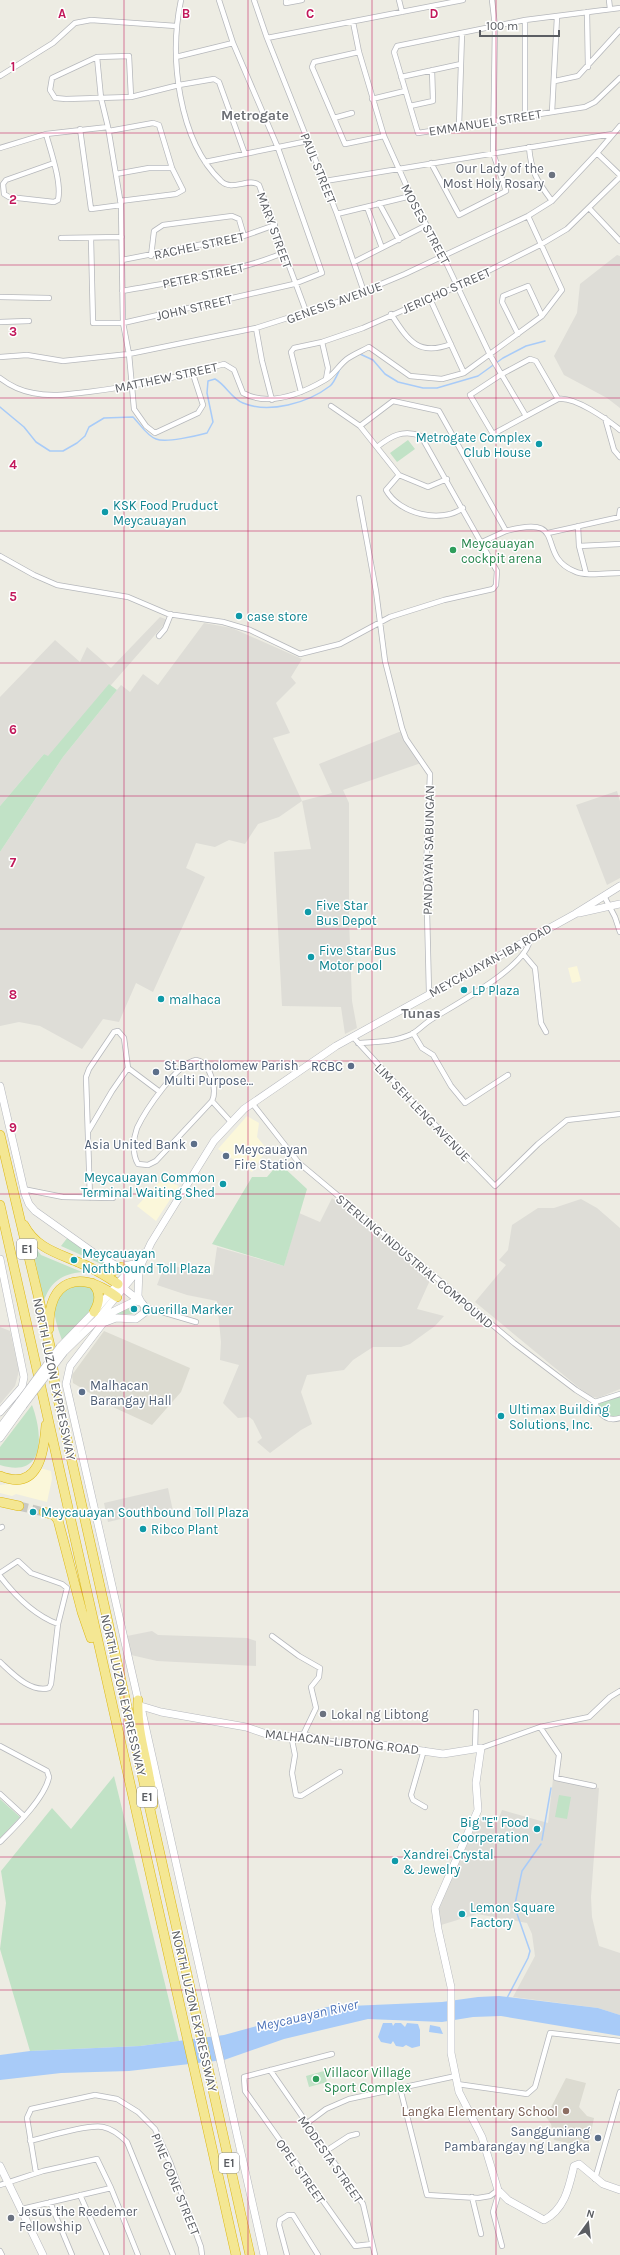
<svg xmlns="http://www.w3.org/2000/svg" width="620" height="2255" font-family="Karla,sans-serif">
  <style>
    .commercial { fill: #fbf7da }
    .industrial { fill: #deddd7 }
    .education { fill: #dcdbd1 }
    .green { fill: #c1e2c6 }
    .water { fill: #a8cbf8 }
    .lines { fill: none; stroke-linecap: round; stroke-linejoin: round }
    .stream { stroke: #a8cbf8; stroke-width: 1.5 }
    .highway-tunnel { stroke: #c8c8c3; stroke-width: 9; stroke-dasharray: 9 4.5; stroke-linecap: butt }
    .street-casing { stroke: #b6b8bc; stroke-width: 6 }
    .secondary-casing { stroke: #b7b9be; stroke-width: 8 }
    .highway-casing { stroke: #ddb713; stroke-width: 10 }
    .street { stroke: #fff; stroke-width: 4.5 }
    .secondary { stroke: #fff; stroke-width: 7 }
    .highway { stroke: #f4e793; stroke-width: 9 }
    .secondary-bridge-casing { stroke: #b7b9be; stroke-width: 8; stroke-linecap: butt }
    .secondary-bridge { stroke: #fff; stroke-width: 7 }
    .grid { fill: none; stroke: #c2185b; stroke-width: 1; stroke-opacity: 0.55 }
    .worship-dot { fill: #6b7280; stroke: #fff; stroke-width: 1.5 }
    .culture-dot { fill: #0f9aa8; stroke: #fff; stroke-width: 1.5 }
    .leisure-dot { fill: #2e9e5b; stroke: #fff; stroke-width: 1.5 }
    .service-dot { fill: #5c6f8a; stroke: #fff; stroke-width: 1.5 }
    .education-dot { fill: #8d6e63; stroke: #fff; stroke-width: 1.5 }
    .labels { text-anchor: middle; stroke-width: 3; stroke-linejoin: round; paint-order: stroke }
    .shield { fill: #fff; stroke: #8c8e92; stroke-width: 1 }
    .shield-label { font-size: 12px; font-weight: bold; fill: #5b5e63 }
    .street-label { font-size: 13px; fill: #5b5e63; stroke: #fff }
    .worship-label { font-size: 13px; fill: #5b616d; stroke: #fff; text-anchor: start }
    .culture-label { font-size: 13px; fill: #0d838f; stroke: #fff; text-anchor: start }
    .leisure-label { font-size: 13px; fill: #27864d; stroke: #fff; text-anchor: start }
    .service-label { font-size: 13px; fill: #4e5e75; stroke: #fff; text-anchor: start }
    .education-label { font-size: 13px; fill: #785e54; stroke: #fff; text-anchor: end }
    .neighbourhood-label { font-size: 14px; font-weight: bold; fill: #6c6f75; stroke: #fff }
    .water-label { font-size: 14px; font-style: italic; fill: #4d74b9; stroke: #fff }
    .grid-label { font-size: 13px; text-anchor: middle; font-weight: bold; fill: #c2185b; stroke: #fff; stroke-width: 3; stroke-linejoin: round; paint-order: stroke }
  </style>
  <rect width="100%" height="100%" fill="#edece3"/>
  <path class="commercial" d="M577,966L581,981L572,983L568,968Z
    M247,1116L259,1123L257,1137L267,1149L252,1172L218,1149Z
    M162,1179L179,1186L156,1221L137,1206Z
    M40,1468L51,1471L52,1479L47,1502L16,1494L12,1496L0,1493V1485L16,1483Z"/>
  <path class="industrial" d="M617,255L620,256V408L607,398L564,375L554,356L577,313L580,284Z
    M160,617L168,620L48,757L44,754L0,806V697L55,640L80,662L87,647L111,668Z
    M204,623L232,628L302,659L291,677L296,683L276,703L290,733L273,738L302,801L332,793L319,764L399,732H402L424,762L343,790L349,803V919L352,1001L357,1028L345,1034L341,1007L282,1006L274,852L311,849L302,801L279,817L258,824L245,844L229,840L215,847L196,843L186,868L205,877L153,992L136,983L119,1022L103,1019L82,1049L40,1026L19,1022L0,1026V852L63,757L121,685L130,692L143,674L158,685Z
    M617,791L620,801V878L607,885L576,805Z
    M332,1198L431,1278L417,1309L444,1316L435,1326L410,1344L401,1347H373L353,1360L344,1370L307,1375L301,1392L312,1424L301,1430L270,1453L257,1442L262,1438L253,1420L249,1417L238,1418L223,1403L239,1365L220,1360L221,1342L217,1301L187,1295L157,1285L165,1264L213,1275L217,1247L284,1266L299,1213L320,1222Z
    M581,1199L597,1208L620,1228V1389L598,1398L589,1396L475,1302L506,1265L499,1260L508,1250L512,1225L538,1208H554Z
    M0,1327L10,1331L19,1371L15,1386L0,1404Z
    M168,1488L173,1511L160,1514L159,1510L108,1522L104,1503Z
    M152,1631L158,1635L247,1638L256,1641V1666L157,1661L131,1655L127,1636Z
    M553,1779L599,1788L591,1897L592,1917L599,1946L620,1953V2015L598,2008L513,1997L535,1956L532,1934L527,1923L477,1914L441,1925L437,1910L478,1817L497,1823L502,1810L548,1823Z"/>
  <path class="education" d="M104,1331L190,1368L181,1392L152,1425L113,1407L73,1383L72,1375Z
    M566,2078L586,2083L579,2107L587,2116L594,2118L588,2147L554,2140L551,2124L546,2117Z"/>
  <path class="green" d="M408,440L415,449L397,462L390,453Z
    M109,684L117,690L63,757L0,852V806L44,754L48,756Z
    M279,1163L307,1189L284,1266L212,1244L252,1177H267Z
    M68,1237L109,1266L111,1268L107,1269L99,1263L61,1246Z
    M31,1242L41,1255L82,1272C62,1274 50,1282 44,1301Z
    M78,1283L93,1289L96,1298L93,1309L62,1340C57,1326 47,1300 63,1290C67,1287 73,1285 78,1283Z
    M132,1304L139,1307L135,1314H110Z
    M620,1394V1418L608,1419L595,1402Z
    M32,1405C43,1434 46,1479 0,1465V1447Z
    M114,1776L179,2041L140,2046L30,2051L0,1949L6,1903L1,1871L52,1808L71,1829Z
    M559,1795L571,1797L567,1819L555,1817Z
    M0,1799L20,1817L0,1838Z
    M324,2071L327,2082L309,2087L306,2076Z"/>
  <path class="water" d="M499,1996L598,2008L620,2015V2036L501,2016L473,2017L442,2022L368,2019L284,2039L224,2060L129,2071L61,2073L0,2080V2055L30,2051L140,2046L224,2035L327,2007L442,2002L478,1997Z
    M383,2023H392L393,2026L395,2023H401L405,2027L407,2023L418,2024L420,2030V2046L412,2048L406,2045L403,2047L396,2046L393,2041L391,2044L381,2042L378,2037Z
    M430,2025L440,2027L443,2034L429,2032Z"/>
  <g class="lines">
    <path class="stream" d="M360,354L373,360L385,374L398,382L423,388H437L478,376L503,358L526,346L545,341
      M0,407L24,427L36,442L50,451H63L77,443L85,436L89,427L104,418L133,417C140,424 147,436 156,439C166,443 196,436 207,433L213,422L207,393L208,381L215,379C226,385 231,398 243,403C269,414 308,403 330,386C335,382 338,372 341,367
      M542,1840L551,1788
      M515,1904L522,1871L541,1844
      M507,1998L528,1958L530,1951L515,1908"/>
    <path class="highway-tunnel" d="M19,1506L44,1512"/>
    <g class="street-casing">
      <path id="street" d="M181,0C169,56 178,140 221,181C232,192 249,177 259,185L307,314
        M254,0L267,38L337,214L364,292
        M286,0V3L302,0
        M399,0L402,12
        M609,0L610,9
        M620,8L525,20L397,46L394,52L418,133L585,107L595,102L620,78
        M587,12L588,67
        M353,22L359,52L384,136L411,196L443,256L490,355L526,416
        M267,38L463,0
        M359,52L314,62L312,67L345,144L384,136
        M97,57L101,98L108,127L121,205L123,323L129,354L134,409L146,426L155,433L198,413L203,405L193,374
        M176,57L233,43
        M0,76L53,43L75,23L91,20L176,26
        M401,77L461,64
        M555,81L578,76L620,30
        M131,97L129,56L97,57L52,78L50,90L55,98L66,99L131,97L179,85L214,79L219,82L245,154
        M372,99L405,91
        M410,106L433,101L432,70
        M552,112L557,17
        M525,115V20
        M334,118L352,113
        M459,126L462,33
        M80,129L91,209L121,205
        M109,131L153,123L159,125L172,168L183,190L176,194L120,201
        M46,134C51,152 62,183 58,200L54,202L9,197L4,194L3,184L6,180L54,163
        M529,147C531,172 537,181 552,201
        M0,148L46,134L108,127
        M597,153L620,175
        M205,162L308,141
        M431,163L459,215L506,191L493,153L495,26L492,0
        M116,174L149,168H172
        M325,181L612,134
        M379,203L399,240
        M367,207L382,248
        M589,208L620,241
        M337,214L411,196
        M61,238L122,237
        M91,239L93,323H123L294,284L322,273L278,148L233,43L219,0
        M151,256L154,231L163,225L232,216L239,219L244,236
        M122,260L244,236L275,225
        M354,262L425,226
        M122,291C176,281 232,274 283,253
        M0,297L49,298
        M430,299L464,373
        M391,314C408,340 418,357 451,344
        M0,322L29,321
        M256,328L262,361L272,400
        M518,334L502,302L503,296L528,286L542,316
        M322,342L328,368L326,379
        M0,357L27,355L63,361L129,354L256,328L338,302L405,274L528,216L552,201L597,153L620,126
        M0,378C9,385 22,391 33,393C52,397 70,394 88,392C135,386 179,378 224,364L234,370L243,393C269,407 301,394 325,380C334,375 339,365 347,359C354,354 362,351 369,347L410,376L442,379L464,373L542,316L562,290L528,216
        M301,392L291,352L294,348L322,342L363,328L458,286L540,245L567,229L620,177
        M558,399L536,361L530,359L502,374L470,395L493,434L558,399C574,396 607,419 620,430
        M331,406L360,426L399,475L428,487L447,479
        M605,418L614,450L620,457
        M360,426L393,401L439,411L506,531L482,542
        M399,475L386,490C399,514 441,524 463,508
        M359,498L376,591L385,661L402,728L406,739L430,774L426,870L429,993
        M619,517L620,510
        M578,526L579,546L586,573
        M506,531C570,513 535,555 574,571C586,577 606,573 620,573
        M548,533L620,517
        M579,546L620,544
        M0,556L34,575L57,585L128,597L168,614L223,622L250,630L300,654L340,644L390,617L444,600L493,589L496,585L497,571L421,436C403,429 391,436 377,447
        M159,636L165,629L171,614
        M604,896L615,917L620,932
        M524,955L535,968L541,1023L546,1032
        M413,1033L422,1048L433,1055L451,1086L465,1103L508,1075
        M353,1037L411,1100L495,1186L538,1144L567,1120L620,1114
        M358,1043C377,1042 394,1042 412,1034C419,1030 425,1023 432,1019C454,1005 531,965 530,937
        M196,1060C210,1062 218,1090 212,1101L156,1161L148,1165L138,1164C132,1154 133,1139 137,1128C145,1111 177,1063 196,1060Z
        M212,1101L231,1122
        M252,1103L299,1163L514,1343L576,1390L595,1402
        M89,1130L112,1091L128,1068
        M23,1189L63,1197L113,1198
        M90,1198L86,1077L89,1069L114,1032L118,1031L124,1038L128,1068L160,1092
        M145,1307L196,1322
        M595,1402C599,1415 607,1422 620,1418
        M595,1402L620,1394
        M0,1528L2,1527
        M0,1573L18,1561L31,1573L62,1584L67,1588L58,1624L51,1684L49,1688C30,1693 12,1673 0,1662
        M0,1576C16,1597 34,1615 58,1624
        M272,1636L299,1656L320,1668L319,1677L311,1687L316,1708L303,1735
        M540,1727L559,1755L556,1778L594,1786
        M291,1735L295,1755L292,1773L296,1795L301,1796L340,1772
        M0,1746L47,1771L49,1777C45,1798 15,1827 0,1842
        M481,1748L540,1727L589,1717L610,1697L620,1691
        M424,1750L411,1795L413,1800L425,1807
        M475,1750L476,1712
        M0,1794L24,1816
        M332,2054L244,2077L245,2091L355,2246L372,2244
        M270,2070L363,2204L375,2255
        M457,2084L527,2094L535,2087L550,2033L620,2041
        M400,2088L427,2195L478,2198L490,2196L498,2190
        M306,2124L326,2109L349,2099L456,2076
        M30,2141C46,2137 88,2124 103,2127C113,2129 120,2135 127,2142L173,2255
        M326,2151L349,2136L357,2134
        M36,2173L27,2118L31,2109L95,2095L117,2099L138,2112L155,2129L170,2162L201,2247L202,2255
        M595,2179L620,2092
        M0,2185L43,2171L97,2159L111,2188L138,2255
        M499,2192L493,2212L502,2246
        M80,2195L107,2255
        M472,2197L481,2234
        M50,2202L72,2255
        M22,2209L111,2188
        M0,2251L2,2255
        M287,2255L279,2225L280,2220L288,2215H293L318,2255"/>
    </g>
    <g class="secondary-casing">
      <path id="secondary" d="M579,913L620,904
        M0,1086L25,1194L29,1204L35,1211L94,1253L119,1267L134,1264
        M0,1259L24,1377L22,1387L0,1412
        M139,1269L138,1296L141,1302
        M118,1284L142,1303L145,1307L144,1313L136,1319L116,1318L103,1323L70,1366L66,1384L139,1704L141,1706L161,1712L246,1727L272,1736L283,1737L303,1735L328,1742L351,1744H375L443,1754L481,1748L476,1783L478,1810L435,1908L438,1929L451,1987V2053L459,2092L482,2137L498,2190L508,2200L544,2220C565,2209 569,2187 574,2166L579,2164L603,2184L620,2190
        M102,1317L131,1303L135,1301L141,1302
        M60,1347L94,1312L144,1253
        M64,1352L97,1320L139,1269L151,1243L214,1141L244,1109L336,1046L575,914L620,886
        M0,1428L20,1401
        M0,1438L23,1406
        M141,1707L264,2255
        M0,2166L43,2255"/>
    </g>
    <g class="highway-casing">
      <path id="highway" d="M0,1135L51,1350L55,1386L250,2255
        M0,1205L236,2255
        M24,1225C36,1248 57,1253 80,1263C93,1268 106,1276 118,1284
        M105,1275L122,1267
        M92,1283C101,1291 100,1302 94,1312
        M49,1329C48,1279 79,1269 117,1297
        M0,1476C39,1492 44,1452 46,1425
        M0,1502L19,1506
        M44,1512L54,1515L58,1520L82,1612L91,1638
        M138,1700C136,1735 151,1769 153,1805"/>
    </g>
    <use href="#street" class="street"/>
    <use href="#secondary" class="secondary"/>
    <use href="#highway" class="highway"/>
    <g class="secondary-bridge-casing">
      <path id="secondary-bridge" d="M20,1401L60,1347
        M23,1406L64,1352"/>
    </g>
    <use href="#secondary-bridge" class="secondary-bridge"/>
  </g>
  <path class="grid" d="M124,0V2255M248,0V2255M372,0V2255M496,0V2255M0,133H620M0,265H620M0,398H620M0,531H620M0,663H620M0,796H620M0,929H620M0,1061H620M0,1194H620M0,1326H620M0,1459H620M0,1592H620M0,1724H620M0,1857H620M0,1990H620M0,2122H620"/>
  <g class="worship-dot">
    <circle cx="552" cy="175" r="4"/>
    <circle cx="323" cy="1714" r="4"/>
    <circle cx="11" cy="2218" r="4"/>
  </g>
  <g class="culture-dot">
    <circle cx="539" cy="444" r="4"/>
    <circle cx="105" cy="512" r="4"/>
    <circle cx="239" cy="616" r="4"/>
    <circle cx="308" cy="912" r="4"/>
    <circle cx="311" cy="957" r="4"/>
    <circle cx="464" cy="990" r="4"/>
    <circle cx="161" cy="999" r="4"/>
    <circle cx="223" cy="1184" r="4"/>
    <circle cx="74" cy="1260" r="4"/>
    <circle cx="134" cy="1309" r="4"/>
    <circle cx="501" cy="1416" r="4"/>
    <circle cx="33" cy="1512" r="4"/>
    <circle cx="143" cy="1529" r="4"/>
    <circle cx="537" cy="1829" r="4"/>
    <circle cx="395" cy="1861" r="4"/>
    <circle cx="462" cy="1914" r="4"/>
  </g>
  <g class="leisure-dot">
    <circle cx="453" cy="550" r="4"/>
    <circle cx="316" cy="2079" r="4"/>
  </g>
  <g class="service-dot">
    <circle cx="351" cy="1066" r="4"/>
    <circle cx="156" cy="1072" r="4"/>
    <circle cx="194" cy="1144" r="4"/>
    <circle cx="226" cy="1156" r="4"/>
    <circle cx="82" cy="1392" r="4"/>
    <circle cx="598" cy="2138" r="4"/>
  </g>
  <circle class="education-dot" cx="566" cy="2111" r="4"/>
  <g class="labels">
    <g class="shield">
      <rect x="17" y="1239" width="20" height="20" rx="3"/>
      <rect x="137" y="1787" width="20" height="20" rx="3"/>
      <rect x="219" y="2153" width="20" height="20" rx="3"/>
    </g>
    <g class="shield-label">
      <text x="27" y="1253">E1</text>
      <text x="147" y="1801">E1</text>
      <text x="229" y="2167">E1</text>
    </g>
    <g class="street-label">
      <text transform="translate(485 122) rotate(-9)" y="5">EMMANUEL STREET</text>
      <text transform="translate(319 168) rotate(68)" y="5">PAUL STREET</text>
      <text transform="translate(426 224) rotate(62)" y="5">MOSES STREET</text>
      <text transform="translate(275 230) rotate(70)" y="5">MARY STREET</text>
      <text transform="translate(199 245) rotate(-12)" y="5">RACHEL STREET</text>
      <text transform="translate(203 275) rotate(-12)" y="5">PETER STREET</text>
      <text transform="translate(446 290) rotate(-24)" y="5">JERICHO STREET</text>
      <text transform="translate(334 302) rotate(-20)" y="5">GENESIS AVENUE</text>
      <text transform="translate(194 307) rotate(-13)" y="5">JOHN STREET</text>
      <text transform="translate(166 377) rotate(-12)" y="5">MATTHEW STREET</text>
      <text transform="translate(428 850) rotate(-89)" y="5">PANDAYAN SABUNGAN</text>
      <text transform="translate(490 960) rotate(-29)" y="5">MEYCAUAYAN-IBA ROAD</text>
      <text transform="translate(423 1112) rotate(46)" y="5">LIM SEH LENG AVENUE</text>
      <text transform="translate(415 1261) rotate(40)" y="5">STERLING INDUSTRIAL COMPOUND</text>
      <text transform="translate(55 1379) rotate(78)" y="5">NORTH LUZON EXPRESSWAY</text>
      <text transform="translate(124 1695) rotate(77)" y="5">NORTH LUZON EXPRESSWAY</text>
      <text transform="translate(342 1741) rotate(6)" y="5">MALHACAN-LIBTONG ROAD</text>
      <text transform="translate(195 2011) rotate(77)" y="5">NORTH LUZON EXPRESSWAY</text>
      <text transform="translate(331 2159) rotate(55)" y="5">MODESTA STREET</text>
      <text transform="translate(301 2171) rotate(55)" y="5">OPEL STREET</text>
      <text transform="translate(176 2184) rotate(68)" y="5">PINE CONE STREET</text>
    </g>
    <g class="worship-label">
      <text x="544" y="173" text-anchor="end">Our Lady of the<tspan x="544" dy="15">Most Holy Rosary</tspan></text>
      <text x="331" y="1719">Lokal ng Libtong</text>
      <text x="19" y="2216">Jesus the Reedemer<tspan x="19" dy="15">Fellowship</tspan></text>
    </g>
    <g class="culture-label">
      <text x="531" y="442" text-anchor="end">Metrogate Complex<tspan x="531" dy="15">Club House</tspan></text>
      <text x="113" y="510">KSK Food Pruduct<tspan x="113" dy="15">Meycauayan</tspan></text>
      <text x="247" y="621">case store</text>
      <text x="316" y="910">Five Star<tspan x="316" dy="15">Bus Depot</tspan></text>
      <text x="319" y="955">Five Star Bus<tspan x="319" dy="15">Motor pool</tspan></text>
      <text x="472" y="995">LP Plaza</text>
      <text x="169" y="1004">malhaca</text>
      <text x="215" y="1182" text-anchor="end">Meycauayan Common<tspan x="215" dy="15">Terminal Waiting Shed</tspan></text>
      <text x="82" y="1258">Meycauayan<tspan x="82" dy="15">Northbound Toll Plaza</tspan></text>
      <text x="142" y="1314">Guerilla Marker</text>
      <text x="509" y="1414">Ultimax Building<tspan x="509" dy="15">Solutions, Inc.</tspan></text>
      <text x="41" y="1517">Meycauayan Southbound Toll Plaza</text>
      <text x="151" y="1534">Ribco Plant</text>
      <text x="529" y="1827" text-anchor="end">Big "E" Food<tspan x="529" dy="15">Coorperation</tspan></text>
      <text x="403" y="1859">Xandrei Crystal<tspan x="403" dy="15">&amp; Jewelry</tspan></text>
      <text x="470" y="1912">Lemon Square<tspan x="470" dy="15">Factory</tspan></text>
    </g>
    <g class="leisure-label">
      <text x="461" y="548">Meycauayan<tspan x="461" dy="15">cockpit arena</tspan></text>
      <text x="324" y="2077">Villacor Village<tspan x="324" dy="15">Sport Complex</tspan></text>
    </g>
    <g class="service-label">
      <text x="164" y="1070">St.Bartholomew Parish<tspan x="164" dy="15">Multi Purpose...</tspan></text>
      <text x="343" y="1071" text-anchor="end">RCBC</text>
      <text x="186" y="1149" text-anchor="end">Asia United Bank</text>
      <text x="234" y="1154">Meycauayan<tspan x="234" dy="15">Fire Station</tspan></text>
      <text x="90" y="1390">Malhacan<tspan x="90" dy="15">Barangay Hall</tspan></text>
      <text x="590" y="2136" text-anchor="end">Sangguniang<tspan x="590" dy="15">Pambarangay ng Langka</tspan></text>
    </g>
    <g class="education-label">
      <text x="558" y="2116">Langka Elementary School</text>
    </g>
    <g class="neighbourhood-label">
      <text x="255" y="120">Metrogate</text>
      <text x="421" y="1018">Tunas</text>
    </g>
    <g class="water-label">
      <text transform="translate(307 2015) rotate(-13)" y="5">Meycauayan River</text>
    </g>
  </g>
  <g class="grid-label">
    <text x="62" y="18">A</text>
    <text x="186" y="18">B</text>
    <text x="310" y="18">C</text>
    <text x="434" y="18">D</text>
    <text x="13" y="71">1</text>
    <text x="13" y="204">2</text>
    <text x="13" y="336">3</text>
    <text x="13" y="469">4</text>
    <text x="13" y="601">5</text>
    <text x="13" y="734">6</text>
    <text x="13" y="867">7</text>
    <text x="13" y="999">8</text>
    <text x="13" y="1132">9</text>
  </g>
  <g transform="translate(588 2223) rotate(15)" stroke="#ffffff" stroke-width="3" paint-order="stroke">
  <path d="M0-3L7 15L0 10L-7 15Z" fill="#5b5e63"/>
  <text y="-6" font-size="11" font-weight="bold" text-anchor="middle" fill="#5b5e63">N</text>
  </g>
  <path d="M480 30v6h79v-6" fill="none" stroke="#5b5e63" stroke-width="2"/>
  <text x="486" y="30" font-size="12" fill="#5b5e63" stroke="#ffffff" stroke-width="3" paint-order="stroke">100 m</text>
</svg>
